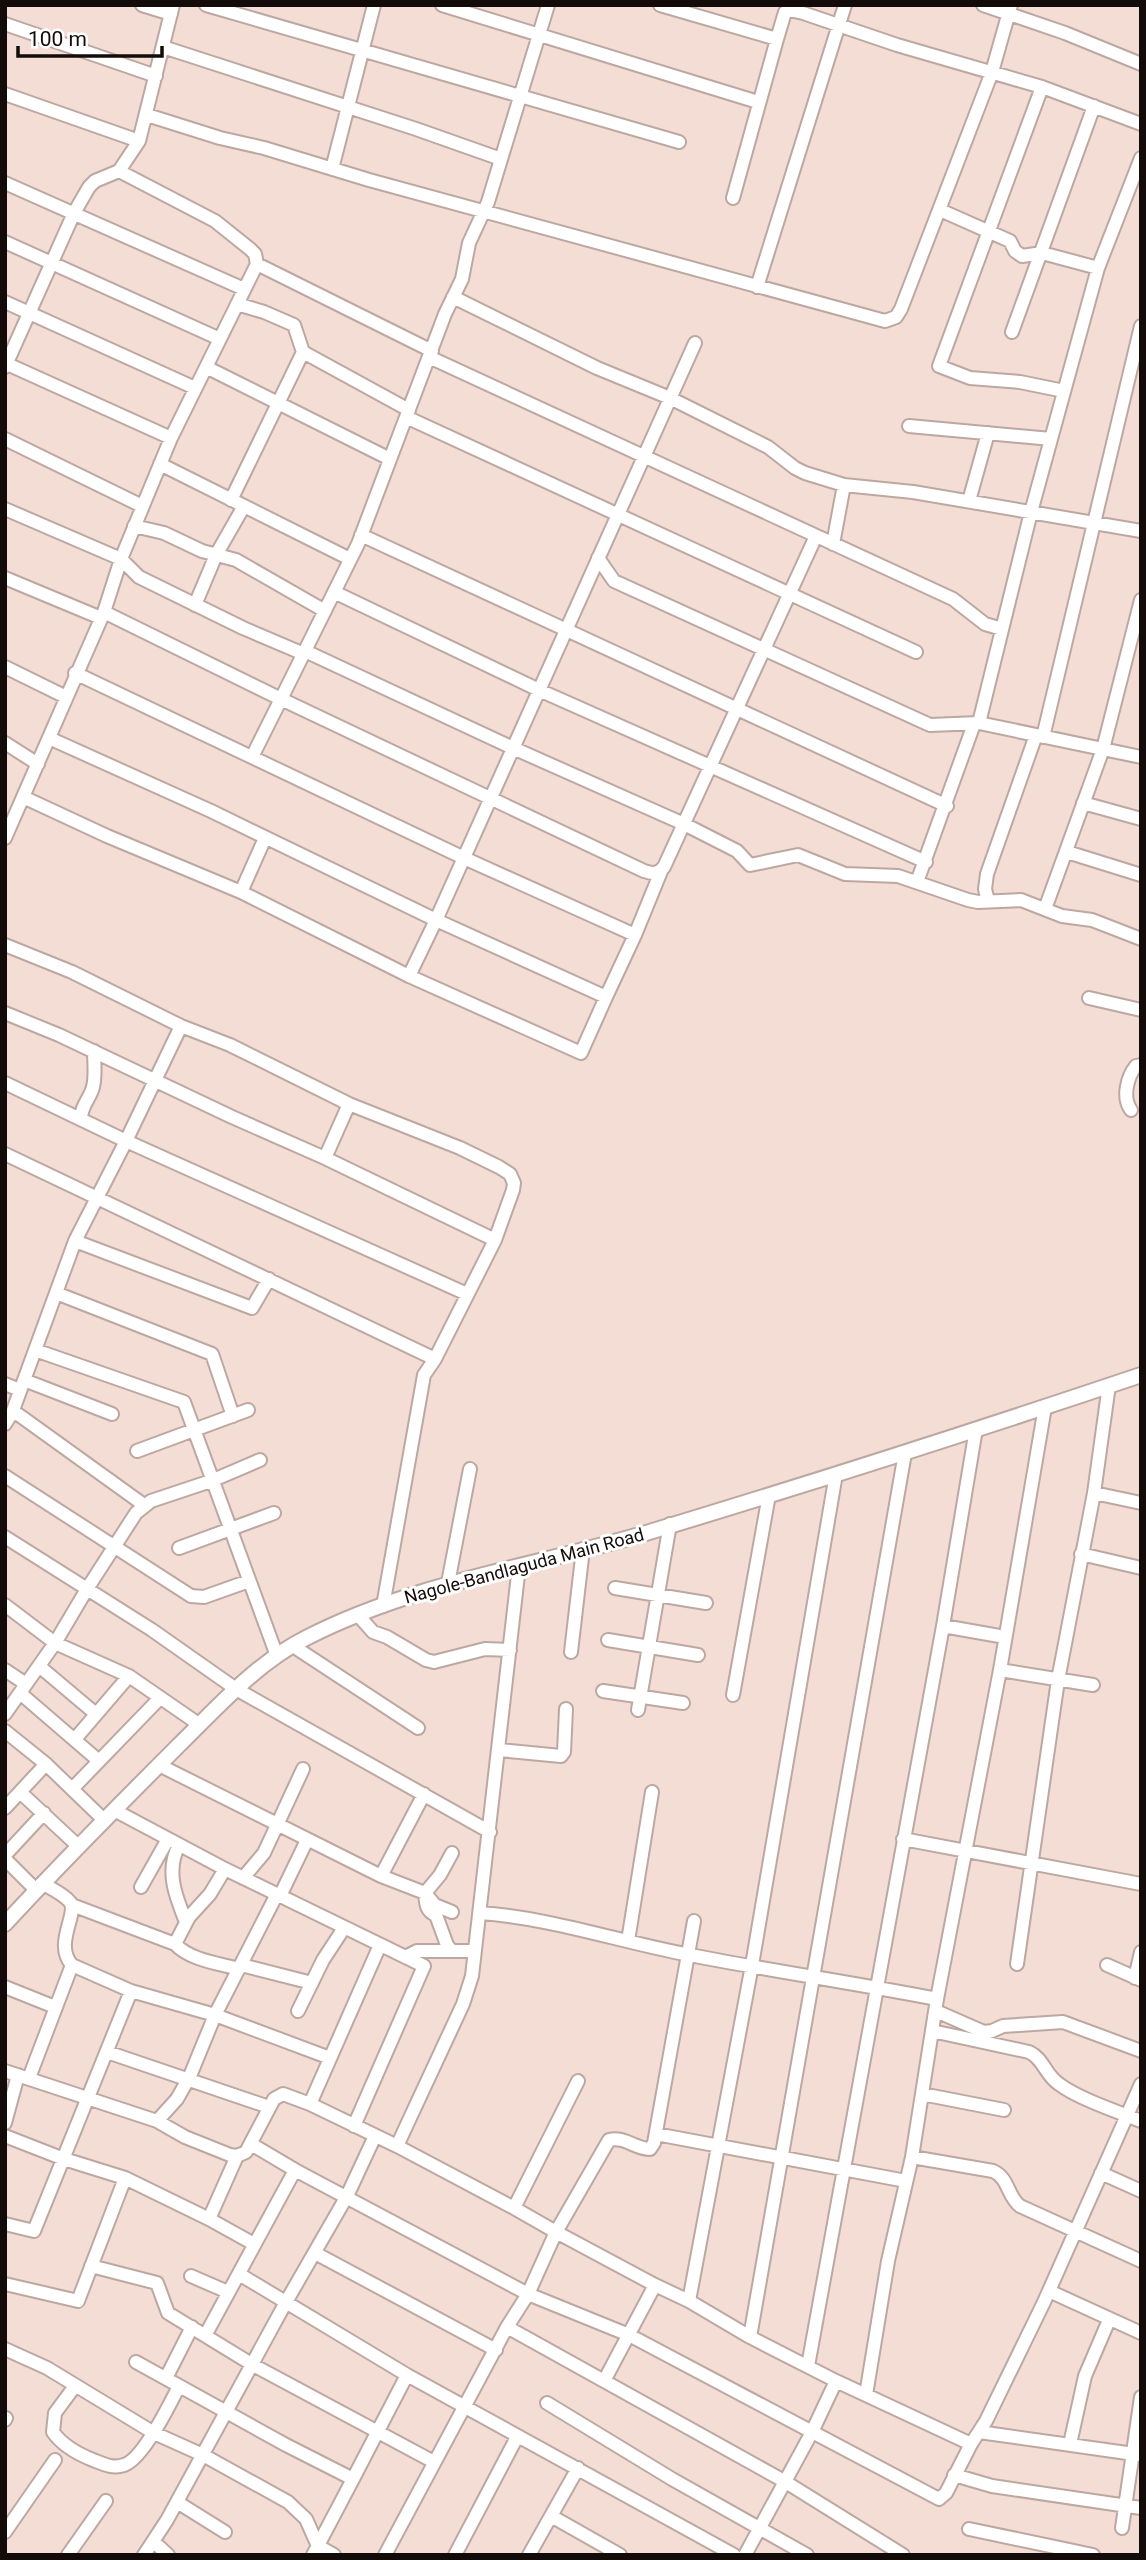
<svg xmlns="http://www.w3.org/2000/svg" width="1146" height="2560" font-family="Roboto,sans-serif">
  <style>
    .lines { fill: none; stroke-linecap: round; stroke-linejoin: round }
    .minor-casing { stroke: #bda8a1; stroke-width: 16 }
    .tertiary-casing { stroke: #bda8a1; stroke-width: 18 }
    .minor { stroke: #fff; stroke-width: 12 }
    .tertiary { stroke: #fff; stroke-width: 14 }
    .labels { text-anchor: middle; stroke-width: 6; stroke-linejoin: round; paint-order: stroke }
    .street-label { font-size: 18px; fill: #120b09; stroke: #fff }
  </style>
  <rect width="100%" height="100%" fill="#f3ddd5"/>
  <g class="lines">
    <g class="minor-casing">
      <path id="minor" d="M142,5L171,14
        M206,5L679,142
        M442,5L758,102
        M548,5L488,202L469,243L462,279L445,314L358,544L281,699L644,871C653,874 658,874 664,867L816,536
        M660,5L777,39L785,12L789,10L803,13L897,45L1042,87L1141,124
        M983,5L1065,33L1141,64
        M5,24L156,76
        M163,47L416,129L501,159
        M1042,87L939,366L970,378L1020,382L1064,391
        M5,94L139,141
        M147,115L220,138L264,148L369,180L885,321L896,317L901,309L992,72L1011,5
        M332,169L374,5
        M5,183L244,289
        M733,198L777,39
        M940,210L1010,241L1015,251L1022,256L1042,253L1098,268
        M5,242L220,339
        M257,264L432,351
        M757,287L845,5
        M453,297L597,368L670,398L768,447L795,468L805,473L844,485L913,492L1141,531
        M5,302L195,388
        M1012,332L1094,106
        M303,352L409,410
        M429,357L953,599L985,624L1002,629
        M5,363L171,438
        M5,367L74,213L89,187L95,181L119,171L139,141L173,5
        M206,367L390,459
        M406,417L916,652
        M909,426L1051,439
        M5,439L142,506
        M160,464L350,559
        M231,500L303,352L294,325L264,312L237,304
        M969,501L988,433
        M5,509L121,559L139,577L243,628L304,654
        M134,526L164,533L202,551L236,560L325,611
        M361,535L947,806
        M833,544L844,485
        M598,558L614,581L930,725L979,723L1141,757
        M5,578L101,618
        M334,592L539,690L926,862
        M195,605L216,555L244,506
        M104,612L281,699L252,757
        M305,651L513,748L684,824L737,851L750,865L798,855L845,874L898,876L968,900L978,902L1021,900L1062,916L1092,920L1141,939
        M5,667L66,697
        M75,673L464,858L635,935L606,997L436,920L409,976
        M979,723L1031,512L1098,268L1141,158
        M1043,737L1141,326
        M49,738L211,811L436,920L695,343
        M5,743L38,764
        M23,797L107,836L241,892L409,976L581,1053L606,997
        M1083,803L1141,819
        M5,838L104,612L121,559L171,438L257,264L255,254L250,249L215,221L119,171
        M1067,852L1141,875
        M917,882L974,724
        M241,892L265,838
        M988,901L985,889L987,874L1036,735
        M1045,909L1103,749L1141,600
        M635,935L662,869
        M5,945L72,972L181,1026L230,1045L349,1104L460,1148L499,1167L510,1174L514,1183L513,1190L495,1240L435,1359L424,1375L383,1606
        M1089,998L1141,1010
        M5,1013L59,1035L232,1117L325,1158L495,1240
        M5,1083L126,1141L467,1294
        M1131,1110C1122,1098 1127,1077 1136,1066L1141,1065
        M81,1119C81,1105 90,1099 93,1087C96,1075 94,1063 94,1051
        M5,1154L435,1359
        M325,1158L349,1104
        M75,1241L252,1308L269,1279
        M56,1293L212,1354L233,1416
        M35,1350L184,1402L277,1656
        M24,1380L112,1414
        M5,1384L20,1390
        M12,1413L75,1241L126,1141L181,1026
        M5,1424L12,1413L19,1415L144,1505
        M137,1451L248,1410
        M5,1476L191,1596L204,1597L249,1581
        M1094,1493L1141,1503
        M5,1537L152,1630L236,1689L490,1832
        M179,1548L274,1513
        M1081,1554L1141,1568
        M448,1583L470,1469
        M615,1588L706,1603
        M5,1605L55,1643L129,1676L200,1725
        M358,1615L373,1632L387,1637L426,1660L434,1662L485,1649L510,1650
        M943,1626L1005,1637
        M608,1640L698,1655
        M293,1646L418,1728
        M571,1652L583,1549
        M39,1666L96,1714
        M5,1670L26,1684
        M1000,1670L1093,1685
        M603,1691L683,1703
        M20,1693L99,1761
        M733,1695L769,1495
        M638,1710L670,1524
        M5,1714L55,1643L87,1589L136,1513L151,1501L211,1481L260,1460
        M5,1731L46,1764L104,1820
        M75,1739L129,1676
        M499,1750L561,1756L564,1752L566,1709
        M159,1765L381,1876L425,1893L435,1905L452,1912
        M72,1789L160,1698
        M20,1792L77,1845
        M5,1808L46,1764
        M114,1810L225,1869L424,1966L354,2126
        M903,1839L1141,1884
        M179,1845C165,1871 176,1897 186,1922
        M5,1855L44,1813
        M5,1859L36,1890
        M381,1876L424,1794
        M243,1878L264,1853L303,1769
        M42,1883C50,1888 64,1894 70,1902C79,1913 53,1944 72,1965L131,1991L215,2015L330,2058
        M141,1887L168,1839
        M280,1896L307,1840
        M72,1905L175,1944L189,1917L210,1894L225,1869
        M480,1913C552,1918 620,1942 690,1955C772,1971 855,1983 937,1999
        M694,1921L654,2143L650,2149C635,2149 625,2136 609,2140L556,2232L655,2285L689,2301L750,2337L836,2381L971,2444
        M628,1941L652,1792
        M175,1944C190,1960 217,1963 239,1969
        M452,1951L447,1945L436,1915C426,1911 426,1904 425,1893L440,1875L452,1853
        M405,1957L417,1951H475
        M1017,1964L1058,1680L1094,1493L1109,1385
        M241,1965L312,1983
        M1107,1965L1141,1980
        M1135,1978L1141,1952
        M5,1987L55,2007
        M298,2011L323,1960L344,1928
        M936,2011L984,2032L992,2031L1003,2026L1063,2022L1141,2051
        M932,2031L1029,2052C1044,2059 1045,2075 1059,2084C1077,2098 1118,2112 1141,2121
        M107,2052L269,2107
        M5,2071L157,2121L185,2137L230,2155L237,2156L246,2152L274,2099L283,2094L310,2104L397,2146L463,2004L472,1976L519,1566
        M29,2078L72,1965
        M922,2094L1004,2110
        M310,2104L380,1945
        M157,2121L177,2099L190,2076L215,2015L277,1894
        M5,2123L18,2075
        M656,2134L906,2181
        M5,2136L64,2159L125,2178L209,2219L254,2244
        M251,2144L295,2170L528,2294L629,2335L939,2499L946,2493L971,2444L986,2421L1044,2302L1141,2084
        M397,2146L514,2208L578,2081
        M912,2157L993,2171C1009,2178 1007,2196 1020,2206L1141,2261
        M1101,2173L1141,2191
        M209,2219L237,2156
        M5,2224L34,2231L131,1991
        M315,2253L496,2350
        M91,2266L157,2283L168,2313L253,2365L434,2462
        M239,2274L407,2375L734,2555
        M191,2276L228,2292
        M5,2284L78,2301L125,2178
        M1049,2291L1141,2333
        M689,2301L752,1965L836,1474
        M507,2327L784,2481L903,2555
        M206,2334L295,2170
        M750,2337L905,1453
        M5,2349L47,2368L154,2433L203,2455L288,2502L306,2519L318,2546L334,2555
        M136,2362L286,2445L353,2479L313,2555
        M808,2366L943,1626L976,1429
        M166,2378L192,2327
        M604,2381L655,2285
        M75,2386L55,2413L53,2432C62,2445 78,2454 93,2460C103,2464 113,2469 124,2465C143,2459 170,2404 179,2386
        M866,2395L888,2261L912,2157L937,1999L1000,1670L1045,1407
        M547,2403L672,2479L807,2555
        M5,2420L6,2418
        M979,2432L1141,2455
        M1070,2444L1085,2376L1109,2320
        M954,2475L992,2486L1141,2508
        M353,2479L407,2375
        M177,2502L225,2532
        M551,2516L620,2555
        M1122,2528L1141,2397
        M969,2529L1093,2555
        M5,2532L55,2460
        M153,2541L168,2555
        M68,2555L106,2501
        M144,2555L167,2520L286,2302L347,2196L375,2136
        M385,2555L507,2327L528,2294L556,2232L514,2208
        M455,2555L517,2437
        M529,2555L578,2468
        M745,2555L812,2432L836,2381"/>
    </g>
    <g class="tertiary-casing">
      <path id="tertiary" d="M5,1924C61,1863 119,1805 177,1747C216,1709 256,1663 306,1638C413,1583 532,1567 646,1533C812,1483 977,1430 1141,1375"/>
    </g>
    <use href="#minor" class="minor"/>
    <use href="#tertiary" class="tertiary"/>
  </g>
  <g class="labels">
    <g class="street-label">
      <text transform="translate(524 1566) rotate(-15)" y="6">Nagole-Bandlaguda Main Road</text>
    </g>
  </g>
  <rect width="1146" height="2560" fill="none" stroke="#120b09" stroke-width="14"/>
  <path d="M18 46v10h144v-10" fill="none" stroke="#120b09" stroke-width="3.5"/>
  <text x="28" y="46" font-size="21" fill="#120b09" stroke="#ffffff" stroke-width="5" paint-order="stroke">100 m</text>
</svg>
